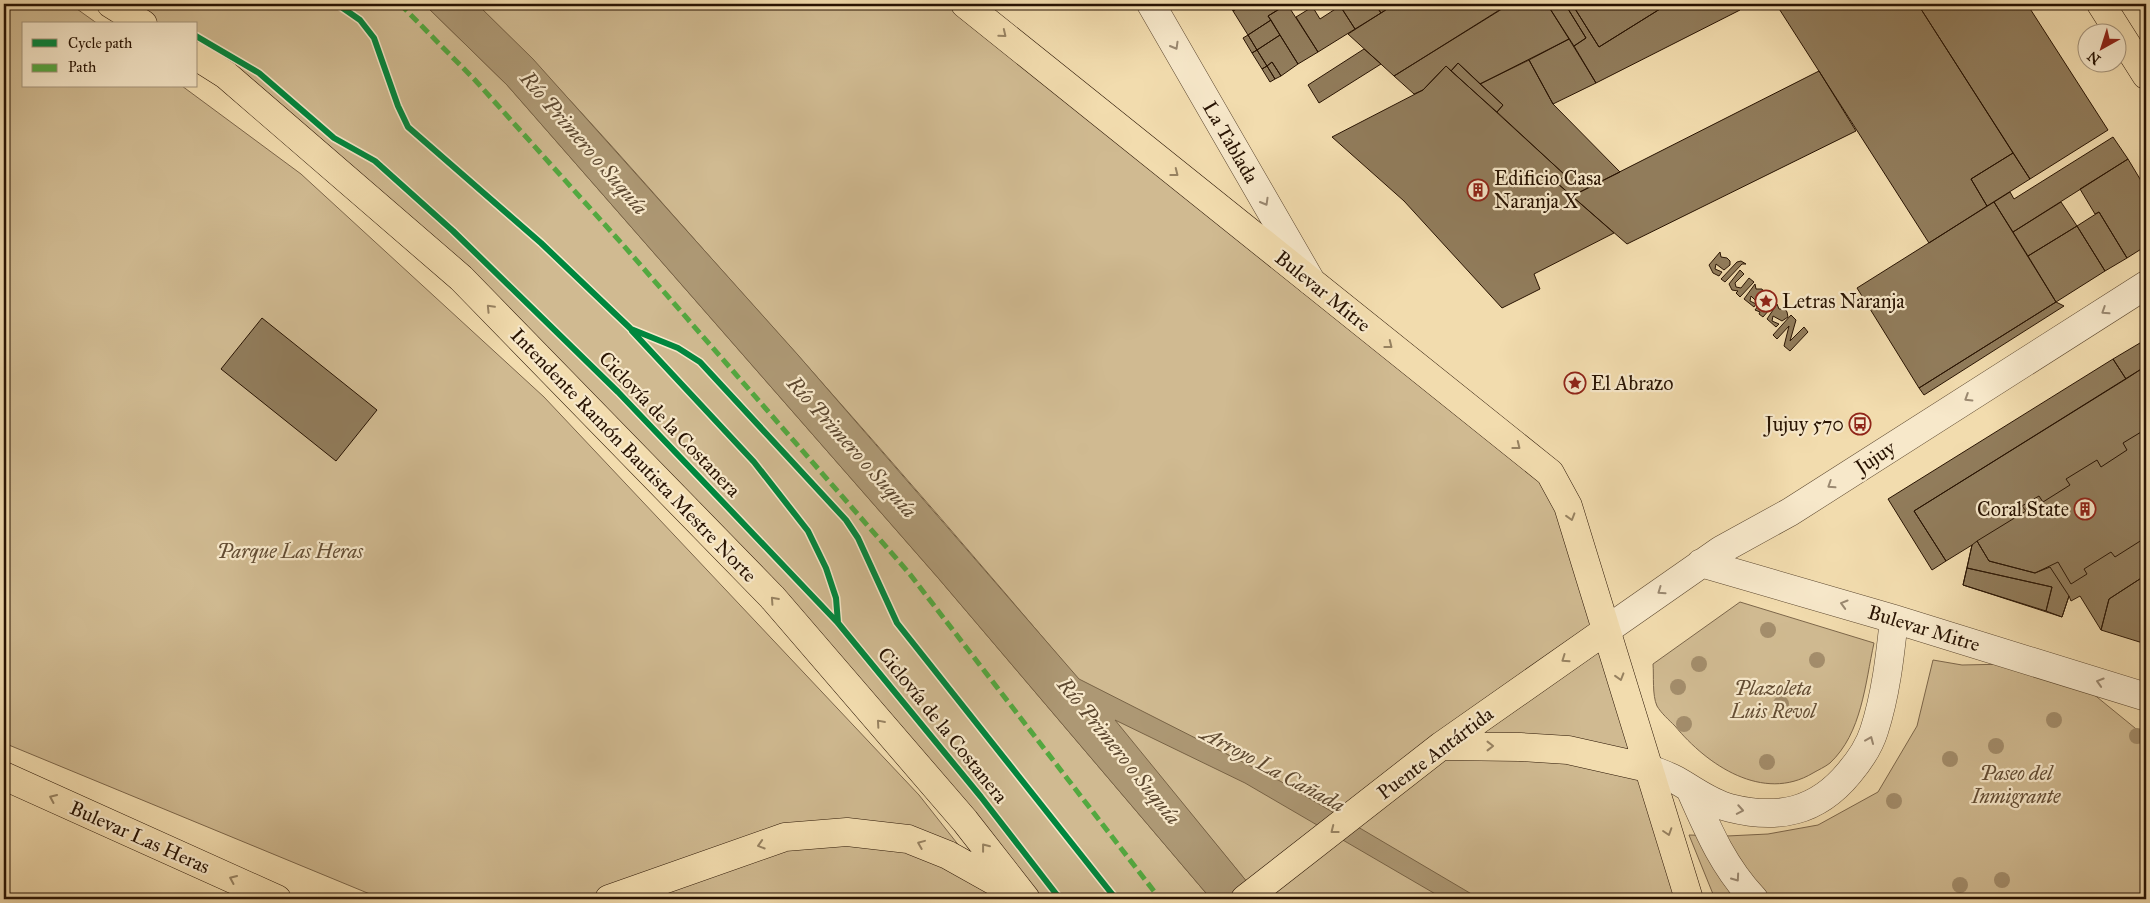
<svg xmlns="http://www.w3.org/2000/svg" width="2150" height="903" font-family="'IM FELL Great Primer',serif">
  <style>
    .green { fill: #d0ba91; stroke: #7c664a }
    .water { fill: #ad9874; stroke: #786346 }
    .building { fill: #917c5b; stroke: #281302 }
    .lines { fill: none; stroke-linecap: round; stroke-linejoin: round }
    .minor-casing { stroke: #5a452d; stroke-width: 29 }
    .major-casing { stroke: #281302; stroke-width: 29 }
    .minor { stroke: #f7e8ca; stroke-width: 28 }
    .major { stroke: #f2dcae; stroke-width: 28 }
    .quiet { stroke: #53a840; stroke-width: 5; stroke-dasharray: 10 5; stroke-linecap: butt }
    .cycleway-casing { stroke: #f7e8ca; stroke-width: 9 }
    .cycleway { stroke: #00873e; stroke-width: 6 }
    .tree { fill: #a38d6b }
    .oneway { stroke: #978261 }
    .oneway2 { stroke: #9a8870 }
    .labels { text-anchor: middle; stroke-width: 4.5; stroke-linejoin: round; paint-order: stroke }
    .street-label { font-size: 20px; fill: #281302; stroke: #f7e8ca }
    .poi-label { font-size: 20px; fill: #281302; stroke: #f7e8ca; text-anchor: start }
    .park-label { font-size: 20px; font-style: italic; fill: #634d34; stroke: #f7e8ca }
    .water-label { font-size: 21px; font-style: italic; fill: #5d4830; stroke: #f7e8ca }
  </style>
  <rect width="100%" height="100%" fill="#f2dcae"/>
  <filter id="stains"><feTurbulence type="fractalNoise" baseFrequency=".004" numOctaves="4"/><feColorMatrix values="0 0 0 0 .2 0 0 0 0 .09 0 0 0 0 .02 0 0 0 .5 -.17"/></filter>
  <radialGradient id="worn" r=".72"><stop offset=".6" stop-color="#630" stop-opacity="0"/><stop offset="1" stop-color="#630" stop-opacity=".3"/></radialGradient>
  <path class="green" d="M4,4H70L98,24H24V86H182L301,174L544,397L919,795L1001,899H382L4,743Z
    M111,4H424L507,85L939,579L1211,899H1026L547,366L196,56V24H143Z
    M477,4H965L1550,473L1689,899H1261C1093,694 921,492 744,295C656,197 571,96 477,4Z
    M1740,602L1874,643C1865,684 1862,733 1830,763C1825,767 1818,770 1813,773C1763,803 1707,765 1675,726C1669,720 1661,713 1657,706C1652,695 1654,676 1653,664Z
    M1933,660L1962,665L2010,664L2081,684L2146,737V899H1715L1689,835L1727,836L1768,834L1818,825L1878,792L1917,726Z"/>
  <path class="water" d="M424,4H477L533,59L798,355L1079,679L1280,781L1480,899H1444L1245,783L1115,720L1261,899H1211L939,579L507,85Z"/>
  <path class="building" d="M1228,4H1245L1233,11Z
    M1245,4H1288L1268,16L1271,20L1248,35L1233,11Z
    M1287,4L1318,52L1298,64L1268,16Z
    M1305,4H1315L1312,6L1320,19L1340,6L1355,29L1318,52L1296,17L1309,9Z
    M1339,4H1375L1381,13L1355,29Z
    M1375,4H1395L1381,13Z
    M1395,4H1509L1394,76L1348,34Z
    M1510,4H1547L1569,39L1480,84L1458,63L1451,71L1446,66L1423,90L1414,94L1394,76Z
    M1547,4H1565L1586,38L1574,46Z
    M1565,4H1572L1599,47L1668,4H1737L1740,10L1596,83L1574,46L1586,38Z
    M1572,4H1668L1599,47Z
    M1776,4H1924L1919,6L2013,153L1971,179L1987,206L1929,243Z
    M1924,4H2027L2108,130L2030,179L1919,6Z
    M1271,20L1280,35L1257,50L1248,35Z
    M1248,35L1257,50L1252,53L1243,38Z
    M1280,35L1298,64L1281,76L1272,62L1267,66L1257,50Z
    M1569,39L1596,83L1553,104L1529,60Z
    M1364,49L1381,64L1319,103L1308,85Z
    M1257,50L1267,66L1262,69L1252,53Z
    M1529,60L1553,104L1620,172L1572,196L1557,183L1565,175L1497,112L1503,105L1480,84Z
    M1272,62L1281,76L1275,79L1267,66Z
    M1458,63L1503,105L1497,112L1451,71Z
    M1267,66L1275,79L1270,82L1262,69Z
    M1446,66L1565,175L1557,183L1614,233L1534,274L1540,289L1502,308L1404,201L1332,137L1423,90Z
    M1819,71L1856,131L1627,244L1572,196Z
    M2113,137L2128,159L2013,232L1994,202L2010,192L2014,199Z
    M2013,153L2030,179L1987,206L1971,179Z
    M2128,159L2146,189V246L2127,258L2099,212L2095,214L2080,189Z
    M1994,202L2056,302L1919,388L1857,288Z
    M2061,202L2077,226L2028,256L2013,232Z
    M2099,212L2127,258L2105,271L2077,226Z
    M2077,226L2105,271L2056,302L2028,256Z
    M1720,252L1721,257L1727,258L1730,261V265L1724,270L1716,264L1715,269L1722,272L1719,276L1713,273L1709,265Z
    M1741,261L1746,264H1742L1725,282L1721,279L1737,262Z
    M1740,270L1744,274L1735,283L1736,287L1741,288L1749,278L1754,282L1740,297L1736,293L1738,291L1732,290L1729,284Z
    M1755,284L1756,289H1762L1764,292L1765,298L1762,301H1756L1751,296L1750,301L1756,304L1754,307L1744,299Z
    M1772,299L1776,302L1763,317L1759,314L1760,312L1755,310L1758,306L1761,309L1764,308Z
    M2056,302L2064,306L1924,395L1919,388Z
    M1777,304L1779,309H1785L1787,312L1788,317L1782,321L1773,316L1772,321L1779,324L1776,327L1767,319Z
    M1791,315L1796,320L1790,341L1804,327L1808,332L1790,351L1784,346L1789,326L1777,339L1773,335Z
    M262,318L377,410L336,461L221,369Z
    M2145,340L2146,366L2126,379L2113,359Z
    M2113,359L2126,379L1914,511L1946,561L1932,570L1888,499Z
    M2146,366V575L2109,599L2101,630L2080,596L2071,601L2069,596L2062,617L1963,585L1972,545L1946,561L1914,511Z
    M2146,429V530L2142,533L2145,538L2115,557L2111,552L2084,569L2087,574L2071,584L2058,562L2035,573L1989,561L1977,541L2026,511L2022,506L2039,496L2043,502L2070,485L2066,479L2097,460L2101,467L2127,450L2123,443Z
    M1977,541L1989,561L2035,573L2050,567L2069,596L2062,617L2046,611L2052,587L1967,568L1972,545Z
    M1967,568L2052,587L2046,611L1963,585Z
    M2146,575V644L2101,630L2109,599Z"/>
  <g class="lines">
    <g class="minor-casing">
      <path id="minor" d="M1151,4L1311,281
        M1701,563L1894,619L2146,697
        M1605,631L1721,550L1790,512L2146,285
        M1648,768C1657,772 1667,775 1676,780C1694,790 1710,803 1730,808C1778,820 1817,812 1849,773C1860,760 1869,747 1874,731C1886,694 1890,656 1894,619
        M1690,789C1708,830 1723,866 1754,899"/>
    </g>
    <g class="major-casing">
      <path id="major" d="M111,4L143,24
        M965,4L1550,473L1568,506L1689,899
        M2101,4L2146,75
        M196,56L226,75L461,278L772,597L965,821L1026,899
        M1441,746L1520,747L1568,750L1648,768
        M4,776L277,899
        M609,899L785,837L847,832L908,839L948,855L1014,892
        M1245,899L1441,746L1605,631"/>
    </g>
    <use href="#minor" class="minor"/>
    <use href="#major" class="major"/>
    <path class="quiet" d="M400,4L475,80L624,246L909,573L1160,899"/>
    <g class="cycleway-casing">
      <path id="cycleway" d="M337,4L360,20L374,38L398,106L408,127L541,243L631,329L678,348L700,362L846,520L858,538L897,623L1116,899
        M196,36L259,73L334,138L375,161L453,231L618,392L838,623L981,797L1060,899
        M632,331L754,462L808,531L826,568L836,598L838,623"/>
    </g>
    <use href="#cycleway" class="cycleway"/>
  </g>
  <g class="tree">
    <circle cx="1768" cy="630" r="8"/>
    <circle cx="1817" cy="660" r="8"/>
    <circle cx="1699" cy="664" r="8"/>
    <circle cx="1678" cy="687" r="8"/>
    <circle cx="1781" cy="704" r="8"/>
    <circle cx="2054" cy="720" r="8"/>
    <circle cx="1684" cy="724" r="8"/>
    <circle cx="2137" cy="736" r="8"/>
    <circle cx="1996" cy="746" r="8"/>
    <circle cx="1950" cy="759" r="8"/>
    <circle cx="1767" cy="762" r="8"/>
    <circle cx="1894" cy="801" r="8"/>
    <circle cx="2002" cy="880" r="8"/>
    <circle cx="1960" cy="885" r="8"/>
  </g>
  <defs><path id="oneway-chevron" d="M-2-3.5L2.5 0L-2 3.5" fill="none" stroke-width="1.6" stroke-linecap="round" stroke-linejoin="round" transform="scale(1.25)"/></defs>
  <g class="oneway">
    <use href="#oneway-chevron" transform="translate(1003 34) rotate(39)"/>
    <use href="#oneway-chevron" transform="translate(1175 173) rotate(38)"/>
    <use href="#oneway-chevron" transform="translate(490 308) rotate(-134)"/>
    <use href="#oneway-chevron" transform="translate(1389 345) rotate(38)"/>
    <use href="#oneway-chevron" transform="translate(1517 446) rotate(38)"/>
    <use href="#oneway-chevron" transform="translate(1571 517) rotate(73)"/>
    <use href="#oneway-chevron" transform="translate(774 600) rotate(-132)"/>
    <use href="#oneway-chevron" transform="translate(1565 659) rotate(145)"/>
    <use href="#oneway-chevron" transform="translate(1620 677) rotate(73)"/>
    <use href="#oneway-chevron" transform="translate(880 723) rotate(-131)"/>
    <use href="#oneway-chevron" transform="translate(1490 746)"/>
    <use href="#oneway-chevron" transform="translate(53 798) rotate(-156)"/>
    <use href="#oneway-chevron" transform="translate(1334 830) rotate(142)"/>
    <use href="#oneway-chevron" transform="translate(1668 832) rotate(72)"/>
    <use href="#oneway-chevron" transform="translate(921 844) rotate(-158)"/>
    <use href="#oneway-chevron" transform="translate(761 845) rotate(163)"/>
    <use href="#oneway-chevron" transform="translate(985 847) rotate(-128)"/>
    <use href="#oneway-chevron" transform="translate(233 879) rotate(-156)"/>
  </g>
  <g class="oneway2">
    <use href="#oneway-chevron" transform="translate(1175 46) rotate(60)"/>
    <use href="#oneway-chevron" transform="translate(1265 202) rotate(60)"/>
    <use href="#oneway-chevron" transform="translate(2105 311) rotate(147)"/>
    <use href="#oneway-chevron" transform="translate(1968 398) rotate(148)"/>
    <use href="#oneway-chevron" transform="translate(1831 485) rotate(147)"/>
    <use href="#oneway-chevron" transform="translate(1661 591) rotate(145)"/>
    <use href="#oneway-chevron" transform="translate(1844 604) rotate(-164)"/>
    <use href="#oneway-chevron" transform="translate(2100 682) rotate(-163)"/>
    <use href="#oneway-chevron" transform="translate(1870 740) rotate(-67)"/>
    <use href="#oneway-chevron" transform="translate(1740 810) rotate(10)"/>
    <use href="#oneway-chevron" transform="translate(1736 878) rotate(55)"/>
  </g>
  <defs>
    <g id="building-ring" transform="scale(1.125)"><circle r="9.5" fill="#f7e8ca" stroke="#8f2418" stroke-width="1.5"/><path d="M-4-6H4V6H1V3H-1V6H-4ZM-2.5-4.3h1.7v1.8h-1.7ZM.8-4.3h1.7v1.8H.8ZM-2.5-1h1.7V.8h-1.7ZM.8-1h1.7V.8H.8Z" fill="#8f2418"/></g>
    <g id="sight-ring" transform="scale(1.125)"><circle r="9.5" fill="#f7e8ca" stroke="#8f2418" stroke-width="1.5"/><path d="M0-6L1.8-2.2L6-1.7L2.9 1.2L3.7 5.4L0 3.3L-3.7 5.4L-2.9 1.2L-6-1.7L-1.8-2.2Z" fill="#8f2418"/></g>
    <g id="bus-ring" transform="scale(1.125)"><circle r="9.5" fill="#f7e8ca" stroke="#8f2418" stroke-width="1.5"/><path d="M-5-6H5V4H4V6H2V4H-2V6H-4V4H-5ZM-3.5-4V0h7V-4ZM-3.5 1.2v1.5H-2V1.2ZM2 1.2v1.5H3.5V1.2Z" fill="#8f2418"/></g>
  </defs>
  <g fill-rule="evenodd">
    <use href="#building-ring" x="1478" y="190"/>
    <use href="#sight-ring" x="1766" y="301"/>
    <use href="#sight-ring" x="1575" y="383"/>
    <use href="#bus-ring" x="1860" y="424"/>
    <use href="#building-ring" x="2085" y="509"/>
  </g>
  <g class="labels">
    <g class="street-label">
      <text transform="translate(1231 142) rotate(60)" y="7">La Tablada</text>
      <text transform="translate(1323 291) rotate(39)" y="7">Bulevar Mitre</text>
      <text transform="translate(670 424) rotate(46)" y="7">Ciclovía de la Costanera</text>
      <text transform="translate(634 455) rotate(46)" y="7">Intendente Ramón Bautista Mestre Norte</text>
      <text transform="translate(1875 457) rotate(-33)" y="7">Jujuy</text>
      <text transform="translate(1924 628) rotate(17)" y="7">Bulevar Mitre</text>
      <text transform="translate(943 725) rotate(51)" y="7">Ciclovía de la Costanera</text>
      <text transform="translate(1435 753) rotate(-37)" y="7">Puente Antártida</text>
      <text transform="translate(140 837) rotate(24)" y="7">Bulevar Las Heras</text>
    </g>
    <g class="poi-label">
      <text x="1494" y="185">Edificio Casa<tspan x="1494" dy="23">Naranja X</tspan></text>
      <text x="1782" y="308">Letras Naranja</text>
      <text x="1591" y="390">El Abrazo</text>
      <text x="1844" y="431" text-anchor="end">Jujuy 570</text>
      <text x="2069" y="516" text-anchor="end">Coral State</text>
    </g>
    <g class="park-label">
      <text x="290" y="558">Parque Las Heras</text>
      <text x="1773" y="695">Plazoleta<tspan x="1773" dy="23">Luis Revol</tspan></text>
      <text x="2016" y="780">Paseo del<tspan x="2016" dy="23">Inmigrante</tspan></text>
    </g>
    <g class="water-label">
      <text transform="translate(584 143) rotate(49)" y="7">Río Primero o Suquía</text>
      <text transform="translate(852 447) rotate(48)" y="7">Río Primero o Suquía</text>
      <text transform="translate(1119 751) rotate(51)" y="7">Río Primero o Suquía</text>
      <text transform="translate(1273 769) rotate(28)" y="7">Arroyo La Cañada</text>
    </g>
  </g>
  <rect width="2150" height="903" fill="none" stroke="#f2dcae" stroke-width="20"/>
  <rect x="5" y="5" width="2140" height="893" fill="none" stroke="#281302" stroke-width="2.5"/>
  <rect x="10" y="10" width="2130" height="883" fill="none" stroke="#281302"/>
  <rect x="22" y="22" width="175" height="65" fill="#f7e8ca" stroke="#a4937a"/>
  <rect x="32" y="39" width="25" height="8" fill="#00873e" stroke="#a4937a"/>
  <text x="68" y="48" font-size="15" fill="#281302">Cycle path</text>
  <rect x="32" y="64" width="25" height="8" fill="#53a840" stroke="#a4937a"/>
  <text x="68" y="72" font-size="15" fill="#281302">Path</text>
  <g transform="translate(2102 48) rotate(219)"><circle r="24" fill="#f7e8ca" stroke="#a4937a"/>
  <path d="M0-4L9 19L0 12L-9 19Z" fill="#8f2418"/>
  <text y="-8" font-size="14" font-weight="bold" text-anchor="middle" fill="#281302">N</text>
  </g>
  <rect width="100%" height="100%" filter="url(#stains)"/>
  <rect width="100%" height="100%" fill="url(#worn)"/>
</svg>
